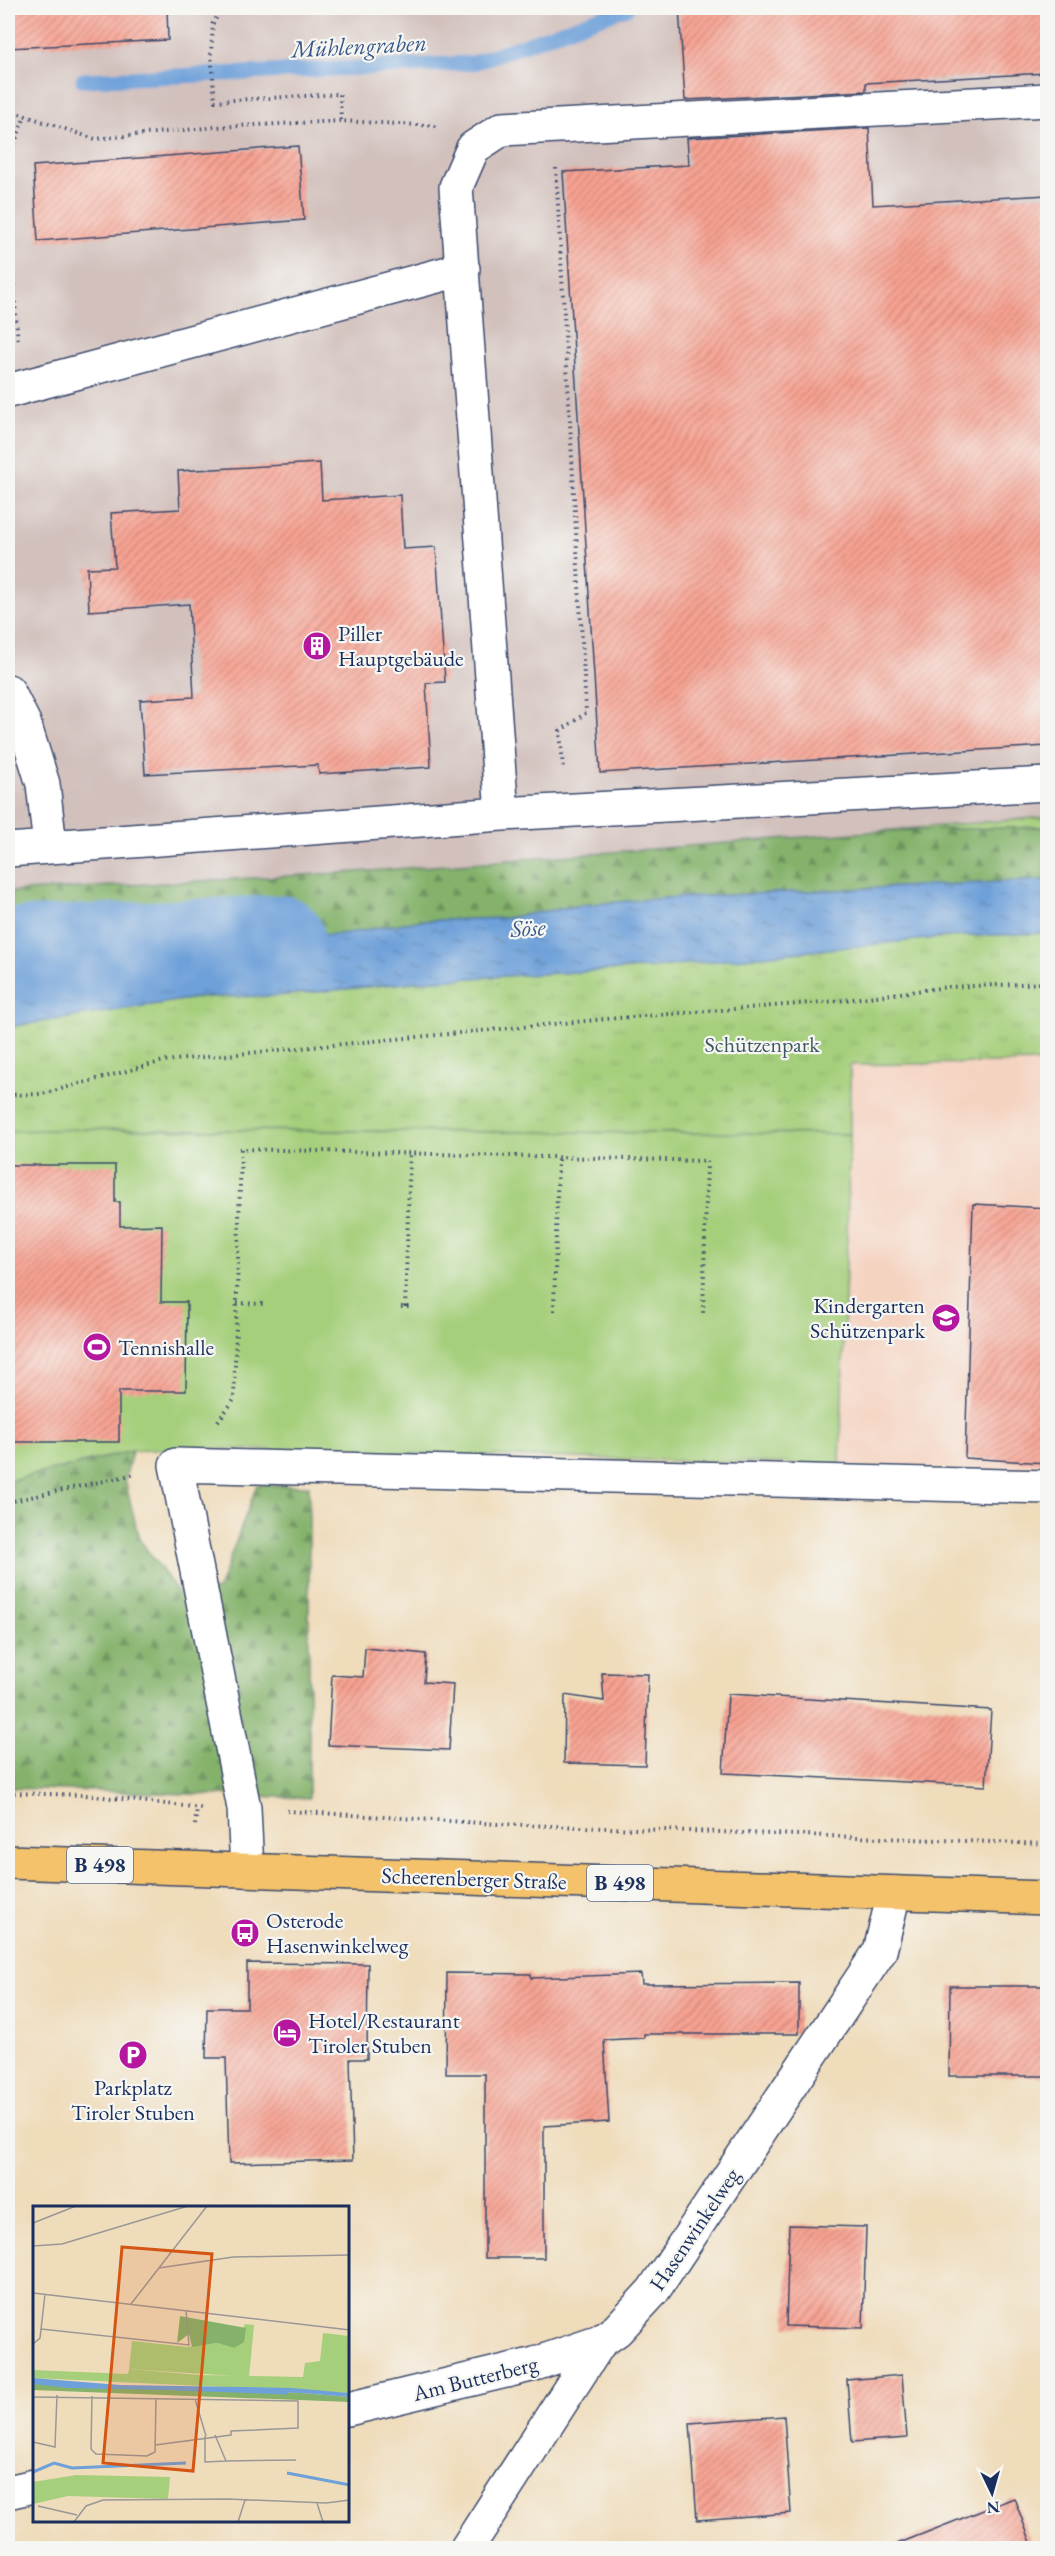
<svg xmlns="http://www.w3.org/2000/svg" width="1055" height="2556" font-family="'EB Garamond',serif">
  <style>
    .built { fill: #f5d3c1 }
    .industrial { fill: #d1c0bc }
    .grass { fill: #a6cf7b; stroke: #607f6c; stroke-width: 1.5 }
    .forest { fill: url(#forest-firs); stroke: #507064; stroke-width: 1.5 }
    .park { fill: url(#park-tufts); stroke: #607f6c; stroke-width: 1.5 }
    .water { fill: url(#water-ripples); stroke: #44689c; stroke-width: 1.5 }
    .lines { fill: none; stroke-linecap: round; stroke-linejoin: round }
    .stream { stroke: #6ea0d9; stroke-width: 15 }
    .river { stroke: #6ea0d9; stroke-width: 90 }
    .building { fill: url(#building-hatch) }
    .minor-casing { stroke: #3b496c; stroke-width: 36 }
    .major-casing { stroke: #3b496c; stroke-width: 36 }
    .path { stroke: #3b496c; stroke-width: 4; stroke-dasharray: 1.5 4.5; stroke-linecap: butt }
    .minor { stroke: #fff; stroke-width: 33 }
    .major { stroke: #f3c26a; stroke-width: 33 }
    .labels { text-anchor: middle; stroke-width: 4.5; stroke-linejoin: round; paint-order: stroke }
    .shield { fill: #f6f6f2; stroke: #5d6b8a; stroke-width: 1.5 }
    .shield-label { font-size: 21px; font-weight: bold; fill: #1b2f5e }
    .poi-label { font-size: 22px; fill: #1b2f5e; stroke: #f6f6f2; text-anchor: start }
    .park-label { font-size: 22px; fill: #3e5765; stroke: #f6f6f2 }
    .street-label { font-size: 22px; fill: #1b2f5e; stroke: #f6f6f2 }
    .water-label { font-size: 24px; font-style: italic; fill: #385789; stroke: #f6f6f2 }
    .inset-river { fill: none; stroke: #6ea0d9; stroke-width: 3 }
    .inset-road { fill: none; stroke: #9a9796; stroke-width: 1.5 }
    .view { fill: #d45514; fill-opacity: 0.15; stroke: #d45514; stroke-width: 3 }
    .inset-edge { fill: none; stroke: #1b2f5e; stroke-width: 3 }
  </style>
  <defs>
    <pattern id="forest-firs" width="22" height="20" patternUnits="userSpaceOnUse" patternTransform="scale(1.5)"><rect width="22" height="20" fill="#84b26b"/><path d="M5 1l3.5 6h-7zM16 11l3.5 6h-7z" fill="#6b915b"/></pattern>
    <pattern id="park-tufts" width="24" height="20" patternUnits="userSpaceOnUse" patternTransform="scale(1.5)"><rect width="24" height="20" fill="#a6cf7b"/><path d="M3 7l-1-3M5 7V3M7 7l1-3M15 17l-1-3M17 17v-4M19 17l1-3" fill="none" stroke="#8eb26d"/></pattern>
    <pattern id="water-ripples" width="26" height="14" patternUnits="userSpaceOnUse" patternTransform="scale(1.5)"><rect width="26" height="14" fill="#6ea0d9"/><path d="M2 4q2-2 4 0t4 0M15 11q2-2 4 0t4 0" fill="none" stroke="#5a83b3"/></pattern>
    <pattern id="building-hatch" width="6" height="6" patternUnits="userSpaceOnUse" patternTransform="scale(1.5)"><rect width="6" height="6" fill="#f8a291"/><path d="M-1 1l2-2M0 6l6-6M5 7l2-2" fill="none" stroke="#c8847a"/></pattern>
  </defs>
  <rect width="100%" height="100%" fill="#f6f6f2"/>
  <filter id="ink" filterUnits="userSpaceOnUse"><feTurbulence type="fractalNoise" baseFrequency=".0167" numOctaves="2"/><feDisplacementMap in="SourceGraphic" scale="12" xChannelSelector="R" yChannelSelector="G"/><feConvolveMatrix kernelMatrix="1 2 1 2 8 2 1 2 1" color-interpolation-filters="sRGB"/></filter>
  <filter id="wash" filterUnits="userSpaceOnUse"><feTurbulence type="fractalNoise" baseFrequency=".008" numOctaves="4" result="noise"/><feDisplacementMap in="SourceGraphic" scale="24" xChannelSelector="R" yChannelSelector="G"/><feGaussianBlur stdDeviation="1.35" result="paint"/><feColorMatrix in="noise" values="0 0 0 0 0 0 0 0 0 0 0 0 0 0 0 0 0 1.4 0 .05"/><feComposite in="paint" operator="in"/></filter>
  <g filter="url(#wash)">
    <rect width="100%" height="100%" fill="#efdcbb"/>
    <path class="built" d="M1047,1062V1471L840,1465L850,1065Z"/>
    <path class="industrial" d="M8,8H1047V817L356,872L8,892Z"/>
    <path class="grass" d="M1047,817V827L881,831Z
      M28,1129L850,1134L840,1465L187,1448L132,1451L8,1481V1131Z"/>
    <path class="forest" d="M1047,827V880L666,898L582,905L507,918L418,921L342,934L8,954V892L356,872L881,831Z
      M132,1451L125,1480L139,1539L181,1596L218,1590L257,1485L309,1486V1798L8,1788V1481Z"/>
    <path class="park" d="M1047,933V1062L850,1065V1134L85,1129L8,1131V1027L202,997L275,996L434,980L648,968L944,937Z"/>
    <path class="water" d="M1047,880V933L944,937L648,968L434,980L275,996L202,997L8,1027V954L342,934L418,921L507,918L582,905L666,898Z"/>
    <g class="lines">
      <path class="stream" d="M83,80L473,63L627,8"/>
      <path class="river" d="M8,953L280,940"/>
    </g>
    <g id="blocks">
      <path class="building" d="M8,8H167L168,40L8,48Z
        M679,8H1047V73L866,83V91L685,100Z
        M869,128L873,205L1047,195V746L600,773L563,172L689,165L687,138Z
        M298,146L304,220L38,241L33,166Z
        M320,463L322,500L400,495L403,549L436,547L445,682L426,683L431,767L319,774L318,765L145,774L140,700L194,697L189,604L89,611L87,568L115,567L111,513L180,509L178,471Z
        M8,1165H115V1202H120V1226L162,1225L161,1302H187L186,1391H119V1442H8Z
        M973,1204L1047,1208V1463L965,1458Z
        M365,1648L426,1654L424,1682L453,1684L449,1750L328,1745L332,1675L363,1677Z
        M602,1673L648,1674L645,1765L564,1763L565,1695L604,1701Z
        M728,1694L991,1710L986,1786L723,1773Z
        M247,1963L368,1964L367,2059H350L353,2160L229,2163L226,2058H206L207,2008H247Z
        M447,1973L531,1974V1978L641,1974L642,1984L799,1983V2034H644V2038L604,2040L609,2122L544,2126V2258H485V2074H446Z
        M950,1986H1047V2076H949Z
        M789,2225L866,2227L863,2328L786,2326Z
        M902,2375L907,2438L852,2442L847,2380Z
        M784,2416L791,2513L697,2520L690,2423Z
        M1014,2498L1033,2548H893L892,2546Z"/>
    </g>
  </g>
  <g filter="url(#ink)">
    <use href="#blocks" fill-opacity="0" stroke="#3b496c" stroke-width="1.5"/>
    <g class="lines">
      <g class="minor-casing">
        <path id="minor" d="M8,391L463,269
          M8,691L24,723L43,784L50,846
          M502,814L456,187L473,148L502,129L1048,100
          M8,850L502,814L1048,784
          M247,1870L244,1808L176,1465L1048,1487
          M348,2409L535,2364L600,2342
          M8,2492L34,2486
          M467,2548L600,2342L617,2330L653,2291L880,1951L894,1893"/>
      </g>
      <g class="major-casing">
        <path id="major" d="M8,1862L1048,1898"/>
      </g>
      <path class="path" d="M223,8L213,23L211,54L215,101L340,94L341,121
        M8,110L95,139L215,127L341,121L438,126
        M8,161L25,116
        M556,168L586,713L560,731L563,767
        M8,206L18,343
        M8,1095L42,1094L164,1061L606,1019L837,1001L948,987L1048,983
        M237,1303L265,1304
        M401,1307H411
        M405,1307L410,1153
        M554,1311L558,1157
        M218,1421L234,1400L241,1149L707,1161L703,1314
        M8,1502L136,1474
        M8,1793L85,1795L202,1808
        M287,1811L498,1824L1048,1844
        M195,1825L197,1808"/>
      <use href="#minor" class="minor"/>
      <use href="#major" class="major"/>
    </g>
  </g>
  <defs>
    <g id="building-disc" transform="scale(1.5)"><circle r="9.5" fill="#b5179e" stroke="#f6f6f2"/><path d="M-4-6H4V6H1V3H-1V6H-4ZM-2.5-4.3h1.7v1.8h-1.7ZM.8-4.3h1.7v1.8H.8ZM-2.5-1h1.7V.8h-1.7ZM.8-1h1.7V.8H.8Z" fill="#fff"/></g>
    <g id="school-disc" transform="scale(1.5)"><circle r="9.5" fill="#b5179e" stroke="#f6f6f2"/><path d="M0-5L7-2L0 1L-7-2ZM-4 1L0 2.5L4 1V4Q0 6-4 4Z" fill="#fff"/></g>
    <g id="stadium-disc" transform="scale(1.5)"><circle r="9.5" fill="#b5179e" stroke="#f6f6f2"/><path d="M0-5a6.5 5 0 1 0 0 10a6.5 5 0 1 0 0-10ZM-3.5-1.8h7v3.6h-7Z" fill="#fff"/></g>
    <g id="bus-disc" transform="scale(1.5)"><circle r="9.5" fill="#b5179e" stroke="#f6f6f2"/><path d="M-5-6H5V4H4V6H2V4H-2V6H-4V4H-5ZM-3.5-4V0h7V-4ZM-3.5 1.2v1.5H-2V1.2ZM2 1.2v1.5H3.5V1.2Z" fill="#fff"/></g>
    <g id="hotel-disc" transform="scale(1.5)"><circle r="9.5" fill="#b5179e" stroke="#f6f6f2"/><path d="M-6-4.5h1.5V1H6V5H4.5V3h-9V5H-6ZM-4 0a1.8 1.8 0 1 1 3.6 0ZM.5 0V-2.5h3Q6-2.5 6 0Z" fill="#fff"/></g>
    <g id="parking-disc" transform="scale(1.5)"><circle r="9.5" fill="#b5179e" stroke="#f6f6f2"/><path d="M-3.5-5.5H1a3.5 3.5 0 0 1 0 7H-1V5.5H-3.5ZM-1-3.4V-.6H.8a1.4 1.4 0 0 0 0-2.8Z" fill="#fff"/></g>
  </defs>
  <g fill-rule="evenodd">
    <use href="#building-disc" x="317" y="646"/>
    <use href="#school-disc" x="946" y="1318"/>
    <use href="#stadium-disc" x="97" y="1347"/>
    <use href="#bus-disc" x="245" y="1933"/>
    <use href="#hotel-disc" x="287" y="2033"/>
    <use href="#parking-disc" x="133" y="2055"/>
  </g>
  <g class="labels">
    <g class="shield">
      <rect x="67" y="1847" width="66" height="36" rx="4.5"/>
      <rect x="587" y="1865" width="66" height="36" rx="4.5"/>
    </g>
    <g class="shield-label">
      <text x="100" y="1872">B 498</text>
      <text x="620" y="1890">B 498</text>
    </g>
    <g class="poi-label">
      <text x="338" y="641">Piller<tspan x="338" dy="25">Hauptgebäude</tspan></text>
      <text x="925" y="1313" text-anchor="end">Kindergarten<tspan x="925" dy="25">Schützenpark</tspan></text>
      <text x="118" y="1355">Tennishalle</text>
      <text x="266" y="1928">Osterode<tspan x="266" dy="25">Hasenwinkelweg</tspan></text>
      <text x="308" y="2028">Hotel/Restaurant<tspan x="308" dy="25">Tiroler Stuben</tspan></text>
      <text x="133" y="2095" text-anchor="middle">Parkplatz<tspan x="133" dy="25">Tiroler Stuben</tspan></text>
    </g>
    <g class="park-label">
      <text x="762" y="1052">Schützenpark</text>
    </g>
    <g class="street-label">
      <text transform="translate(474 1878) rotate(2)" y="8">Scheerenberger Straße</text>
      <text transform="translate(694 2229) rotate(-56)" y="8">Hasenwinkelweg</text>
      <text transform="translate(475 2378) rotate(-14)" y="8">Am Butterberg</text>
    </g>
    <g class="water-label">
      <text transform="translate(359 46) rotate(-3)" y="8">Mühlengraben</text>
      <text transform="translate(528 928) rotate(-3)" y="8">Söse</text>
    </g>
  </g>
  <g transform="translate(33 2206)">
    <rect width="316" height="316" fill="#efdcbb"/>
    <path d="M212,118L221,119L216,171L96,163L99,135L154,141L184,137L201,142Z" fill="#a6cf7b"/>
    <path d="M147,110L213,122L211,136L201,142L184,137L159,141L156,128L144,137ZM0,178L268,187L316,191L317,196L0,184Z" fill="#84b26b"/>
    <path d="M290,127L316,130V187L0,172V164L95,168L96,163L166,169L270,171L272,157L287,155Z" fill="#a6cf7b"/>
    <path d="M43,269L137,271L135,293L35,290L0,298V276Z" fill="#a6cf7b"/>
    <path d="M0,172L87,179L259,182L316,187V191L268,187L36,182L0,178Z" fill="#6ea0d9"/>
    <path class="inset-river" d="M144,183L255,187M0,266L21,257L39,262L153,257M254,267L317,279"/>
    <path class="inset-road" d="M0,17L43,0M0,40L29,38L155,0M126,62L200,51L317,49M0,87L317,124M98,98L174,0M8,123L156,139L153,105M0,138L7,132L12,88M59,190L58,243L63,248L114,250L122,246L123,192M0,191L265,195V222L198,225V229L122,239M162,193L173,230M172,230V256L193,255L182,229M0,236L22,241L24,189M193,255L263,254M284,297L290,316M5,300L44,309M41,316L53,300L70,294L195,293L293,297L317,294M205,316L212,294"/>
    <path class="view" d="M89,41L179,48L160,265L70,257Z"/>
    <rect width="316" height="316" class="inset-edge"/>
  </g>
  <rect width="1055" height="2556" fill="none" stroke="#f6f6f2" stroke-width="30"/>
  <g transform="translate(992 2493) rotate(175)" stroke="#f6f6f2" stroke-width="4.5" paint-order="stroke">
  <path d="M0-4.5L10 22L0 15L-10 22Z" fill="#1b2f5e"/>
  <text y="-9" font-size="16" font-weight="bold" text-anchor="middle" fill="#1b2f5e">N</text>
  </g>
</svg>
